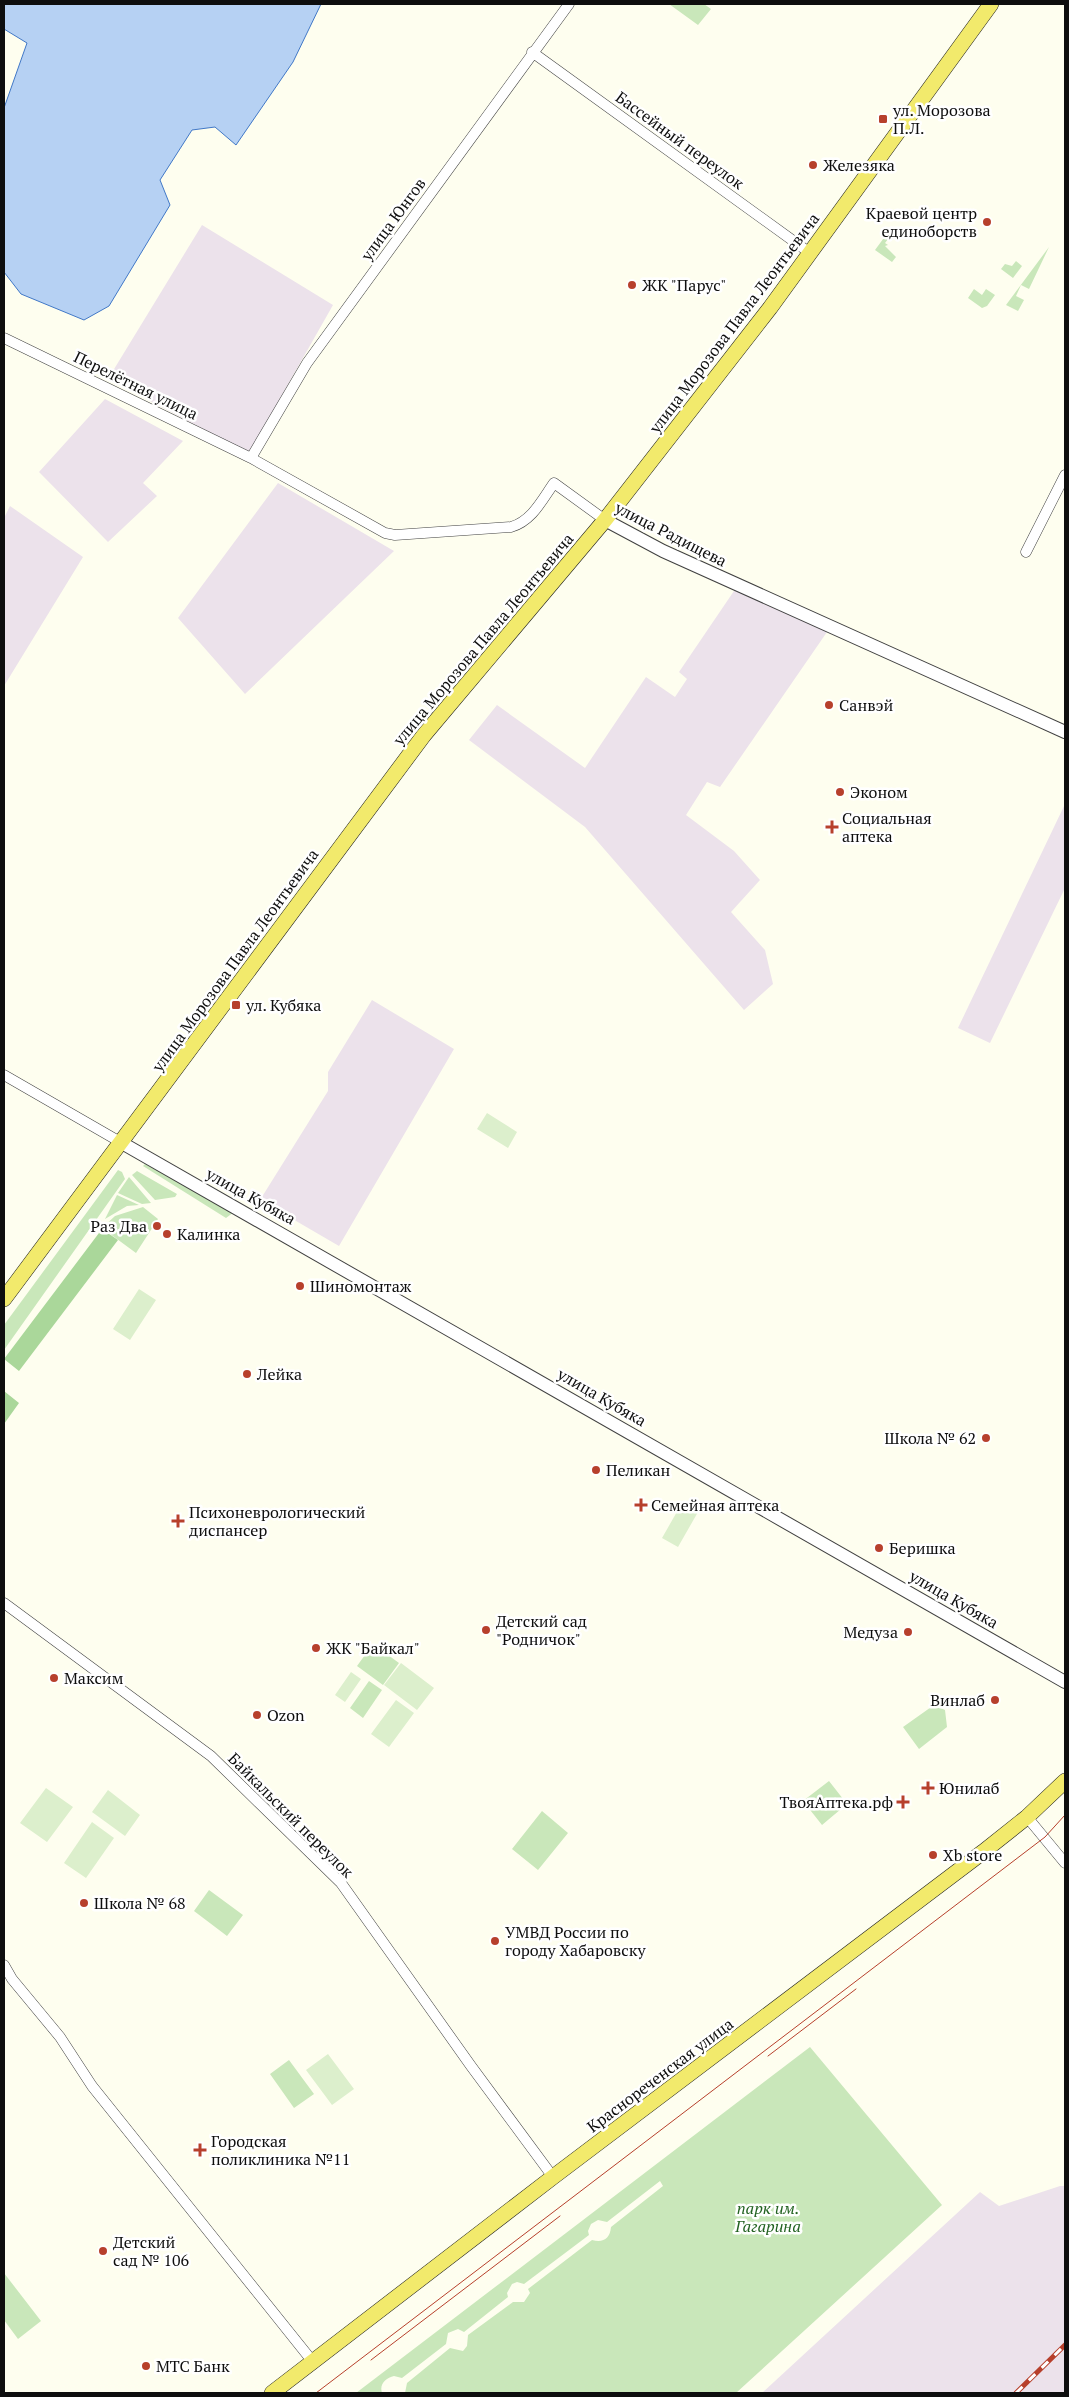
<svg xmlns="http://www.w3.org/2000/svg" width="1069" height="2397" font-family="'PT Serif',serif">
  <style>
    .industrial { fill: #ece2eb }
    .green { fill: #c9e7ba }
    .forest { fill: #aad79a }
    .pitch { fill: #dcefcc }
    .water { fill: #b6d1f3; stroke: #4178c7 }
    .lines { fill: none; stroke-linecap: round; stroke-linejoin: round }
    .minor-casing { stroke: #414141; stroke-width: 11 }
    .tertiary-casing { stroke: #414141; stroke-width: 14 }
    .primary-casing { stroke: #1f1f1f; stroke-width: 16 }
    .minor { stroke: #fff; stroke-width: 10 }
    .tertiary { stroke: #fff; stroke-width: 12 }
    .primary { stroke: #f2ea6c; stroke-width: 15 }
    .tram { stroke: #b7402c; stroke-width: 1 }
    .rail-casing { stroke: #b7402c; stroke-width: 5 }
    .rail { stroke: #fff; stroke-width: 3; stroke-dasharray: 9; stroke-linecap: butt }
    .poi-dot { fill: #b7402c; stroke: #fff; stroke-width: 2 }
    .labels { text-anchor: middle; stroke-width: 5; stroke-linejoin: round; paint-order: stroke }
    .poi-label { font-size: 16px; fill: #0e0e0e; stroke: #fff; text-anchor: start }
    .street-label { font-size: 16px; fill: #0e0e0e; stroke: #fff }
    .park-label { font-size: 16px; font-style: italic; fill: #226221; stroke: #fff }
  </style>
  <rect width="100%" height="100%" fill="#fefeef"/>
  <path class="industrial" d="M202,225L333,305L249,453L108,379Z
    M105,399L183,441L143,483L157,496L108,542L39,472Z
    M278,483L394,551L245,694L178,618Z
    M10,506L83,557L4,686V518Z
    M736,588L827,632L720,787L707,782L686,815L734,851L760,880L731,912L765,950L773,984L744,1010L585,827L469,740L497,705L585,768L646,677L675,697L687,679L679,672Z
    M1065,804V888L990,1043L958,1028Z
    M372,1000L454,1049L339,1246L260,1200L328,1091V1072Z
    M1060,2186H1065V2393H762L980,2192L999,2206Z"/>
  <path class="green" d="M669,4H704L711,9L698,25Z
    M889,231L892,234L885,243L888,245L885,246L896,257L892,262L875,250Z
    M1049,247L1029,289L1021,285L1016,296L1024,300L1018,311L1006,305Z
    M1016,261L1022,266L1013,278L1001,269L1005,264L1012,266Z
    M974,289L982,295L986,289L995,295L987,306L982,308L968,298Z
    M145,1164L234,1212L226,1218L143,1166Z
    M118,1170L122,1172L125,1179L4,1350V1325Z
    M137,1171L177,1194L175,1197L155,1200L132,1175Z
    M129,1177L151,1203L142,1204L118,1193Z
    M117,1195L139,1205L127,1206L105,1219Z
    M143,1207L158,1219L136,1253L102,1228L115,1216Z
    M373,1644L399,1663L383,1685L357,1666Z
    M369,1681L382,1690L363,1718L350,1708Z
    M934,1705L945,1710L947,1727L919,1749L903,1727Z
    M829,1781L847,1804L822,1825L803,1801Z
    M542,1811L568,1833L538,1870L512,1849Z
    M209,1890L243,1915L227,1936L194,1911Z
    M810,2047L942,2205L736,2393H405L407,2383L450,2348L463,2351L467,2346L468,2335L513,2302H524L530,2293L528,2289L592,2240C603,2243 610,2239 611,2227L663,2186L660,2181L607,2222L598,2220L591,2224L588,2231L589,2235L524,2284L517,2282L512,2284L507,2293L508,2297L464,2332L458,2329L448,2333L446,2344L402,2378L394,2376C386,2378 379,2384 382,2393H356Z
    M289,2060L314,2094L294,2108L270,2074Z
    M4,2273L41,2321L18,2339L4,2320Z"/>
  <path class="forest" d="M102,1229L118,1240L19,1371L4,1359Z
    M4,1391L19,1403L4,1424Z"/>
  <path class="pitch" d="M487,1113L517,1132L508,1148L477,1129Z
    M139,1289L156,1300L130,1340L113,1329Z
    M682,1503L698,1512L678,1547L662,1538Z
    M401,1663L434,1688L417,1710L384,1685Z
    M351,1672L361,1679L345,1702L335,1695Z
    M396,1700L414,1713L389,1747L371,1734Z
    M46,1788L73,1807L47,1842L20,1823Z
    M108,1790L140,1815L125,1836L92,1812Z
    M92,1822L114,1838L86,1878L64,1863Z
    M328,2054L354,2089L332,2105L306,2070Z"/>
  <path class="water" d="M4,4H321L293,62L236,145L215,127L192,130L160,180L170,205L109,306L84,320L21,294L4,272V108L27,43L4,29Z"/>
  <g class="lines">
    <g class="minor-casing">
      <path id="minor" d="M532,52L810,253
        M4,338L251,458L385,533L395,535L511,527C532,521 542,500 554,483L605,520
        M251,458L307,363L569,4
        M1026,552L1065,475
        M4,1075L122,1143
        M4,1603L211,1756L341,1883L471,2066L553,2177
        M1027,1817L1065,1863
        M4,1965L12,1979L60,2037L92,2086L313,2362"/>
    </g>
    <g class="tertiary-casing">
      <path id="tertiary" d="M605,520L663,551L1065,732
        M122,1143L1065,1682"/>
    </g>
    <g class="primary-casing">
      <path id="primary" d="M4,1299L424,735L605,520L770,308L991,4
        M272,2393L553,2177L983,1852L1027,1817L1065,1781"/>
    </g>
    <use href="#minor" class="minor"/>
    <use href="#tertiary" class="tertiary"/>
    <use href="#primary" class="primary"/>
    <path class="tram" d="M768,2056L856,1989
      M371,2360L560,2216
      M316,2393L1045,1837L1065,1815"/>
    <g class="rail-casing">
      <path id="rail" d="M1016,2393L1065,2345"/>
    </g>
    <use href="#rail" class="rail"/>
  </g>
  <g class="poi-dot">
    <rect x="878" y="114" width="10" height="10" rx="2.5"/>
    <circle cx="813" cy="165" r="5"/>
    <circle cx="987" cy="222" r="5"/>
    <circle cx="632" cy="285" r="5"/>
    <circle cx="829" cy="705" r="5"/>
    <circle cx="840" cy="792" r="5"/>
    <path d="M829.5 819.5h5v5h5v5h-5v5h-5v-5h-5v-5h5z"/>
    <rect x="231" y="1000" width="10" height="10" rx="2.5"/>
    <circle cx="157" cy="1226" r="5"/>
    <circle cx="167" cy="1234" r="5"/>
    <circle cx="300" cy="1286" r="5"/>
    <circle cx="247" cy="1374" r="5"/>
    <circle cx="986" cy="1438" r="5"/>
    <circle cx="596" cy="1470" r="5"/>
    <path d="M638.5 1497.5h5v5h5v5h-5v5h-5v-5h-5v-5h5z"/>
    <path d="M175.5 1513.5h5v5h5v5h-5v5h-5v-5h-5v-5h5z"/>
    <circle cx="879" cy="1548" r="5"/>
    <circle cx="486" cy="1630" r="5"/>
    <circle cx="908" cy="1632" r="5"/>
    <circle cx="316" cy="1648" r="5"/>
    <circle cx="54" cy="1678" r="5"/>
    <circle cx="995" cy="1700" r="5"/>
    <circle cx="257" cy="1715" r="5"/>
    <path d="M925.5 1780.5h5v5h5v5h-5v5h-5v-5h-5v-5h5z"/>
    <path d="M900.5 1794.5h5v5h5v5h-5v5h-5v-5h-5v-5h5z"/>
    <circle cx="933" cy="1855" r="5"/>
    <circle cx="84" cy="1903" r="5"/>
    <circle cx="495" cy="1941" r="5"/>
    <path d="M197.5 2142.5h5v5h5v5h-5v5h-5v-5h-5v-5h5z"/>
    <circle cx="103" cy="2251" r="5"/>
    <circle cx="146" cy="2366" r="5"/>
  </g>
  <g class="labels">
    <g class="poi-label">
      <text x="893" y="116">ул. Морозова<tspan x="893" dy="18">П.Л.</tspan></text>
      <text x="823" y="171">Железяка</text>
      <text x="977" y="219" text-anchor="end">Краевой центр<tspan x="977" dy="18">единоборств</tspan></text>
      <text x="642" y="291">ЖК "Парус"</text>
      <text x="839" y="711">Санвэй</text>
      <text x="850" y="798">Эконом</text>
      <text x="842" y="824">Социальная<tspan x="842" dy="18">аптека</tspan></text>
      <text x="246" y="1011">ул. Кубяка</text>
      <text x="147" y="1232" text-anchor="end">Раз Два</text>
      <text x="177" y="1240">Калинка</text>
      <text x="310" y="1292">Шиномонтаж</text>
      <text x="257" y="1380">Лейка</text>
      <text x="976" y="1444" text-anchor="end">Школа № 62</text>
      <text x="606" y="1476">Пеликан</text>
      <text x="651" y="1511">Семейная аптека</text>
      <text x="189" y="1518">Психоневрологический<tspan x="189" dy="18">диспансер</tspan></text>
      <text x="889" y="1554">Беришка</text>
      <text x="496" y="1627">Детский сад<tspan x="496" dy="18">"Родничок"</tspan></text>
      <text x="898" y="1638" text-anchor="end">Медуза</text>
      <text x="326" y="1654">ЖК "Байкал"</text>
      <text x="64" y="1684">Максим</text>
      <text x="985" y="1706" text-anchor="end">Винлаб</text>
      <text x="267" y="1721">Ozon</text>
      <text x="939" y="1794">Юнилаб</text>
      <text x="893" y="1808" text-anchor="end">ТвояАптека.рф</text>
      <text x="943" y="1861">Xb store</text>
      <text x="94" y="1909">Школа № 68</text>
      <text x="505" y="1938">УМВД России по<tspan x="505" dy="18">городу Хабаровску</tspan></text>
      <text x="211" y="2147">Городская<tspan x="211" dy="18">поликлиника №11</tspan></text>
      <text x="113" y="2248">Детский<tspan x="113" dy="18">сад № 106</tspan></text>
      <text x="156" y="2372">МТС Банк</text>
    </g>
    <g class="street-label">
      <text transform="translate(680 140) rotate(36)" y="6">Бассейный переулок</text>
      <text transform="translate(393 219) rotate(-54)" y="6">улица Юнгов</text>
      <text transform="translate(734 323) rotate(-53)" y="6">улица Морозова Павла Леонтьевича</text>
      <text transform="translate(136 385) rotate(26)" y="6">Перелётная улица</text>
      <text transform="translate(671 534) rotate(27)" y="6">улица Радищева</text>
      <text transform="translate(483 639) rotate(-50)" y="6">улица Морозова Павла Леонтьевича</text>
      <text transform="translate(235 960) rotate(-54)" y="6">улица Морозова Павла Леонтьевича</text>
      <text transform="translate(251 1196) rotate(29)" y="6">улица Кубяка</text>
      <text transform="translate(602 1397) rotate(30)" y="6">улица Кубяка</text>
      <text transform="translate(954 1599) rotate(30)" y="6">улица Кубяка</text>
      <text transform="translate(291 1815) rotate(45)" y="6">Байкальский переулок</text>
      <text transform="translate(660 2075) rotate(-37)" y="6">Краснореченская улица</text>
    </g>
    <g class="park-label">
      <text x="768" y="2214">парк им.<tspan x="768" dy="18">Гагарина</tspan></text>
    </g>
  </g>
  <rect width="1069" height="2397" fill="none" stroke="#0e0e0e" stroke-width="10"/>
</svg>
